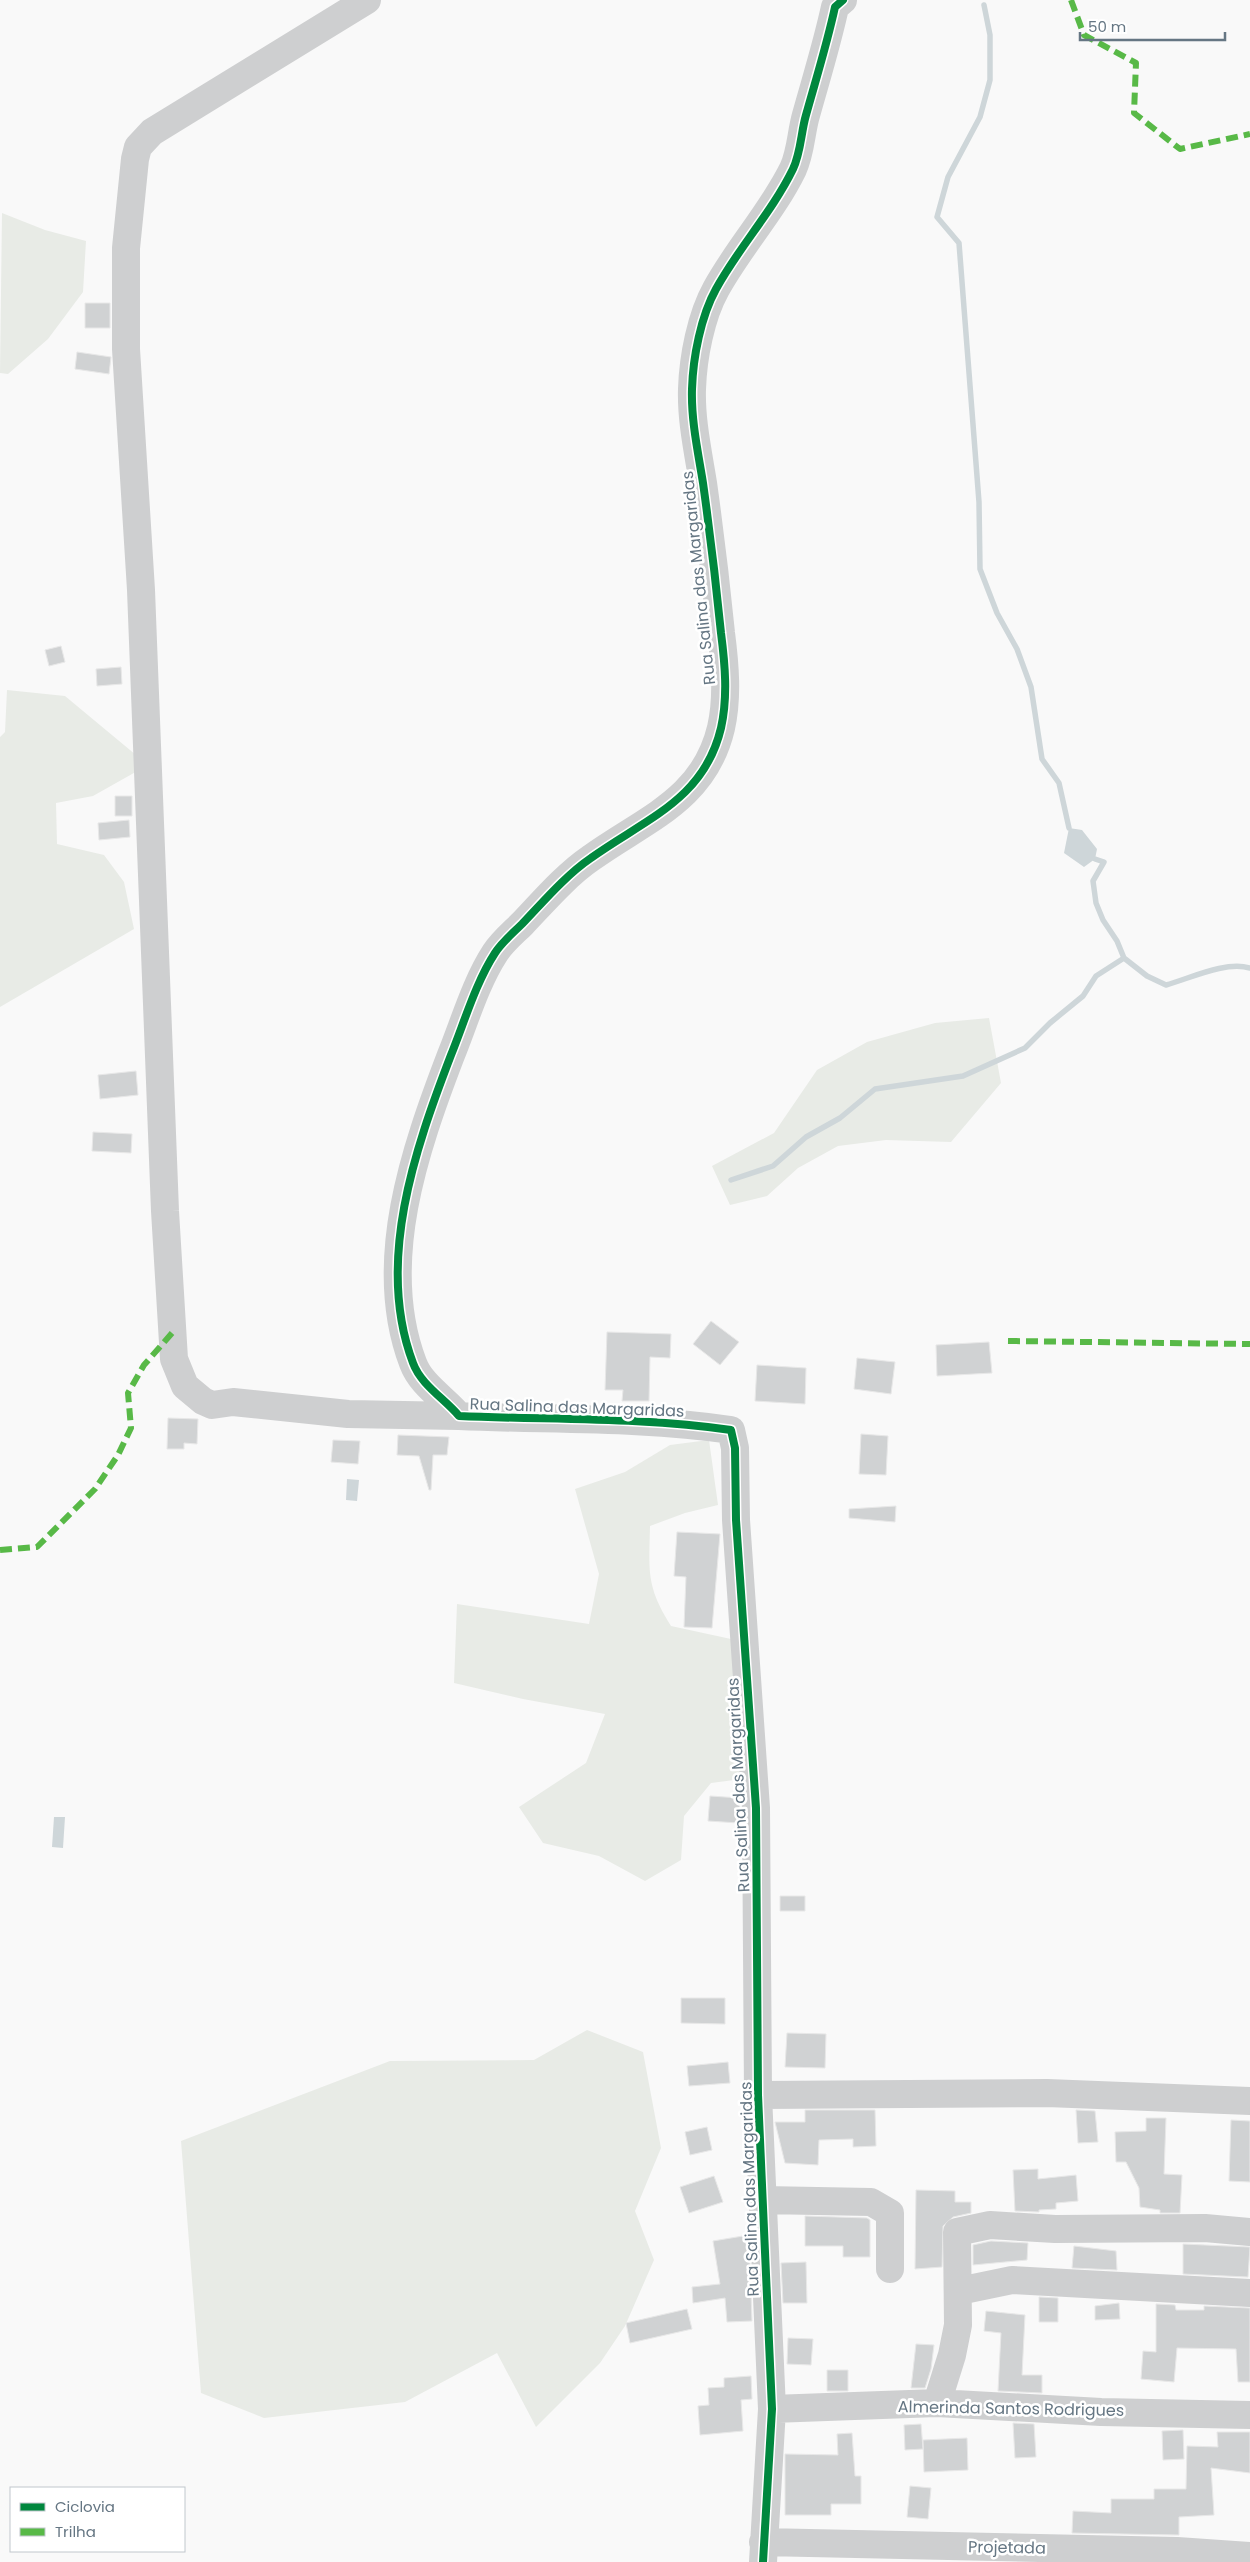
<svg xmlns="http://www.w3.org/2000/svg" width="1250" height="2562" font-family="Poppins,sans-serif">
  <style>
    .green { fill: #e8ebe6 }
    .water { fill: #ced6d9 }
    .lines { fill: none; stroke-linecap: round; stroke-linejoin: round }
    .stream { stroke: #ced6d9; stroke-width: 5.5 }
    .building { fill: #d0d2d3; stroke: #e8e8e8 }
    .minor { stroke: #cecfd0; stroke-width: 28 }
    .quiet { stroke: #58b947; stroke-width: 6; stroke-dasharray: 12 6; stroke-linecap: butt }
    .cycleway-casing { stroke: #fff; stroke-width: 11 }
    .cycleway { stroke: #00873e; stroke-width: 8 }
    .labels { text-anchor: middle; stroke-width: 5; stroke-linejoin: round; paint-order: stroke }
    .street-label { font-size: 16px; fill: #657683; stroke: #fff }
  </style>
  <rect width="100%" height="100%" fill="#f9f9f9"/>
  <path class="green" d="M2,213L45,230L86,241L83,292L48,339L8,374L0,373Z
    M7,690L65,696L148,765L93,796L56,803L57,844L104,855L124,882L134,929L0,1007V737L5,732Z
    M989,1018L1001,1083L951,1142L886,1140L838,1146L798,1168L767,1196L730,1205L712,1166L774,1133L817,1070L867,1042L935,1023Z
    M709,1440L718,1505L685,1513L650,1526C649,1572 646,1586 671,1626L731,1639L742,1779L711,1783L684,1816L681,1860L645,1881L599,1856L543,1843L519,1807L586,1763L605,1714L523,1699L454,1683L457,1604L589,1624L599,1574L575,1489L625,1472L670,1445Z
    M587,2030L643,2052L661,2148L635,2211L654,2260L625,2326L600,2363L536,2427L497,2353L405,2402L264,2418L201,2393L181,2141L390,2061L534,2060Z"/>
  <path class="water" d="M1069,828L1082,830L1097,849L1095,859L1084,867L1064,853Z
    M347,1479L359,1480L357,1501L346,1500Z
    M54,1817H65L63,1848L52,1847Z"/>
  <g class="lines">
    <path class="stream" d="M984,5L990,35V80L980,117L948,177L937,217L959,243L979,502L980,569L997,613L1017,649L1031,687L1042,759L1059,783L1069,828
      M1095,859L1104,862L1093,881L1096,903L1103,920L1117,941L1124,958L1147,976L1166,985C1191,978 1225,961 1250,968
      M731,1180L773,1166L806,1137L840,1118L875,1089L963,1076L1025,1048L1050,1023L1083,996L1096,976L1124,958"/>
  </g>
  <path class="building" d="M85,303H110V328H85Z
    M77,352L111,357L109,374L75,369Z
    M61,646L65,662L49,666L45,650Z
    M121,667L122,684L97,686L96,669Z
    M115,796H132V816H115Z
    M129,820L130,837L99,840L98,823Z
    M136,1071L138,1095L100,1099L98,1075Z
    M93,1132L132,1134L131,1153L92,1151Z
    M711,1321L739,1342L720,1365L693,1344Z
    M607,1332L671,1334L670,1358L650,1357L649,1401H622L623,1390H605Z
    M989,1342L992,1373L937,1376L936,1345Z
    M857,1358L895,1362L891,1394L854,1389Z
    M757,1365L806,1368L805,1404L755,1401Z
    M168,1418L198,1419L197,1444L184,1443V1449H167Z
    M861,1434L888,1436L886,1475L859,1474Z
    M398,1435L449,1437L447,1455H433L431,1490H429L419,1456L397,1455Z
    M333,1440L360,1441L358,1464L331,1462Z
    M896,1506L895,1522L849,1518V1509Z
    M677,1532L720,1534L712,1628L684,1627L686,1577L674,1576Z
    M710,1796L740,1798L739,1823L708,1821Z
    M780,1896H805V1911H780Z
    M681,1998H725V2024L681,2023Z
    M787,2033L826,2034L825,2068L785,2067Z
    M728,2062L730,2083L689,2086L687,2066Z
    M805,2110H875L876,2146L853,2147V2139L819,2140L818,2165L785,2163L775,2122H805Z
    M1076,2110L1095,2111L1098,2142L1078,2143Z
    M1146,2118H1166L1164,2174L1182,2175L1180,2213H1160V2210L1140,2207L1139,2188L1126,2162H1116L1115,2132L1146,2131Z
    M1231,2120L1250,2121V2182L1229,2181Z
    M707,2127L712,2150L690,2155L685,2132Z
    M1038,2169V2179L1076,2175L1078,2201L1056,2203V2209L1039,2210V2212L1015,2211L1013,2170Z
    M714,2176L723,2202L689,2213L680,2187Z
    M916,2190L955,2191V2202H971V2213L953,2217L943,2226L942,2267L915,2269Z
    M805,2216L867,2218L870,2220V2257H843V2246H805Z
    M749,2235L752,2321L727,2322L725,2298L693,2303L692,2287L720,2284L713,2241Z
    M991,2241L1028,2243L1027,2260L973,2265V2245Z
    M1183,2244L1250,2247L1248,2277L1183,2274Z
    M1074,2246L1116,2251L1117,2270L1072,2268Z
    M806,2262L807,2303H783L781,2263Z
    M1039,2297L1058,2298V2322H1039Z
    M1119,2303L1120,2319L1095,2320V2306Z
    M1156,2304L1175,2305L1176,2310H1204V2306L1250,2308V2382H1238L1236,2349L1177,2348L1174,2382L1141,2379L1143,2351L1156,2352Z
    M687,2309L692,2329L630,2343L626,2323Z
    M986,2311L1025,2315L1022,2375H1042V2393L998,2391L1001,2333L984,2331Z
    M788,2338L813,2339L811,2365L787,2364Z
    M916,2344L934,2345L931,2369L925,2388H911Z
    M827,2370H848V2391H827Z
    M751,2376L752,2399L741,2400L743,2431L700,2435L698,2406L709,2405L708,2388L724,2387V2378Z
    M1013,2423L1034,2424L1036,2457L1015,2458Z
    M921,2424L923,2449L905,2450L904,2425Z
    M1183,2430L1184,2459L1163,2460L1162,2431Z
    M1217,2432H1250V2473L1211,2468L1214,2515L1179,2517V2535L1072,2533L1073,2511L1111,2513V2499H1154V2489H1186L1187,2446L1218,2447Z
    M852,2433L855,2476H861V2504H831V2515H785V2454L838,2455L837,2434Z
    M967,2438L968,2470L924,2472L923,2440Z
    M910,2486L931,2488L928,2519L907,2517Z"/>
  <g class="lines">
    <path class="minor" d="M367,0L152,132L138,147L135,159L126,248V349L141,590L165,1211L174,1359L185,1386L203,1401L212,1405L233,1402L348,1414L459,1416
      M758,2095L1047,2093L1250,2101
      M763,2200L871,2202L890,2213V2269
      M959,2291L1012,2280L1250,2293
      M937,2403L952,2355L958,2325L957,2232L990,2225L1055,2229L1205,2228L1250,2232
      M772,2409L937,2403L1101,2412L1250,2415
      M763,2542L1177,2551L1250,2556
      M763,2562L772,2409L758,2095L756,1808L736,1520L735,1448L731,1430C641,1417 550,1420 459,1416C445,1399 421,1385 413,1363C375,1263 415,1149 451,1055C464,1023 476,982 495,953C502,942 513,933 522,924C543,902 566,875 591,858C645,819 704,800 721,728C728,697 725,664 721,633C716,583 710,533 703,483C698,452 691,420 692,389C693,357 701,316 716,289C739,247 772,212 793,169C801,152 801,132 806,115C816,79 827,44 835,7L843,0"/>
    <path class="quiet" d="M1071,0L1084,35L1136,63L1134,113L1180,149L1250,134
      M1008,1341L1250,1344
      M0,1550L37,1547L95,1489L118,1455L131,1428L128,1393L144,1365L173,1332"/>
    <g class="cycleway-casing">
      <path id="cycleway" d="M763,2562L772,2409L758,2095L756,1808L736,1520L735,1448L731,1430C641,1417 550,1420 459,1416C445,1399 421,1385 413,1363C375,1263 415,1149 451,1055C464,1023 476,982 495,953C502,942 513,933 522,924C543,902 566,875 591,858C645,819 704,800 721,728C728,697 725,664 721,633C716,583 710,533 703,483C698,452 691,420 692,389C693,357 701,316 716,289C739,247 772,212 793,169C801,152 801,132 806,115C816,79 827,44 835,7L843,0"/>
    </g>
    <use href="#cycleway" class="cycleway"/>
  </g>
  <g class="labels">
    <g class="street-label">
      <text transform="translate(698 578) rotate(-96)" y="6">Rua Salina das Margaridas</text>
      <text transform="translate(577 1407) rotate(2)" y="6">Rua Salina das Margaridas</text>
      <text transform="translate(738 1785) rotate(-93)" y="6">Rua Salina das Margaridas</text>
      <text transform="translate(749 2189) rotate(-92)" y="6">Rua Salina das Margaridas</text>
      <text transform="translate(1011 2408) rotate(1)" y="6">Almerinda Santos Rodrigues</text>
      <text transform="translate(1007 2547) rotate(1)" y="6">Projetada</text>
    </g>
  </g>
  <rect x="10" y="2487" width="175" height="65" fill="#ffffff" stroke="#c1c8cd"/>
  <rect x="20" y="2503" width="25" height="8" fill="#00873e" stroke="#c1c8cd"/>
  <text x="55" y="2512" font-size="15" fill="#657683">Ciclovia</text>
  <rect x="20" y="2528" width="25" height="8" fill="#58b947" stroke="#c1c8cd"/>
  <text x="55" y="2537" font-size="15" fill="#657683">Trilha</text>
  <path d="M1080 32v8h145v-8" fill="none" stroke="#657683" stroke-width="2.5"/>
  <text x="1088" y="32" font-size="15" fill="#657683" stroke="#ffffff" stroke-width="4" paint-order="stroke">50 m</text>
</svg>
